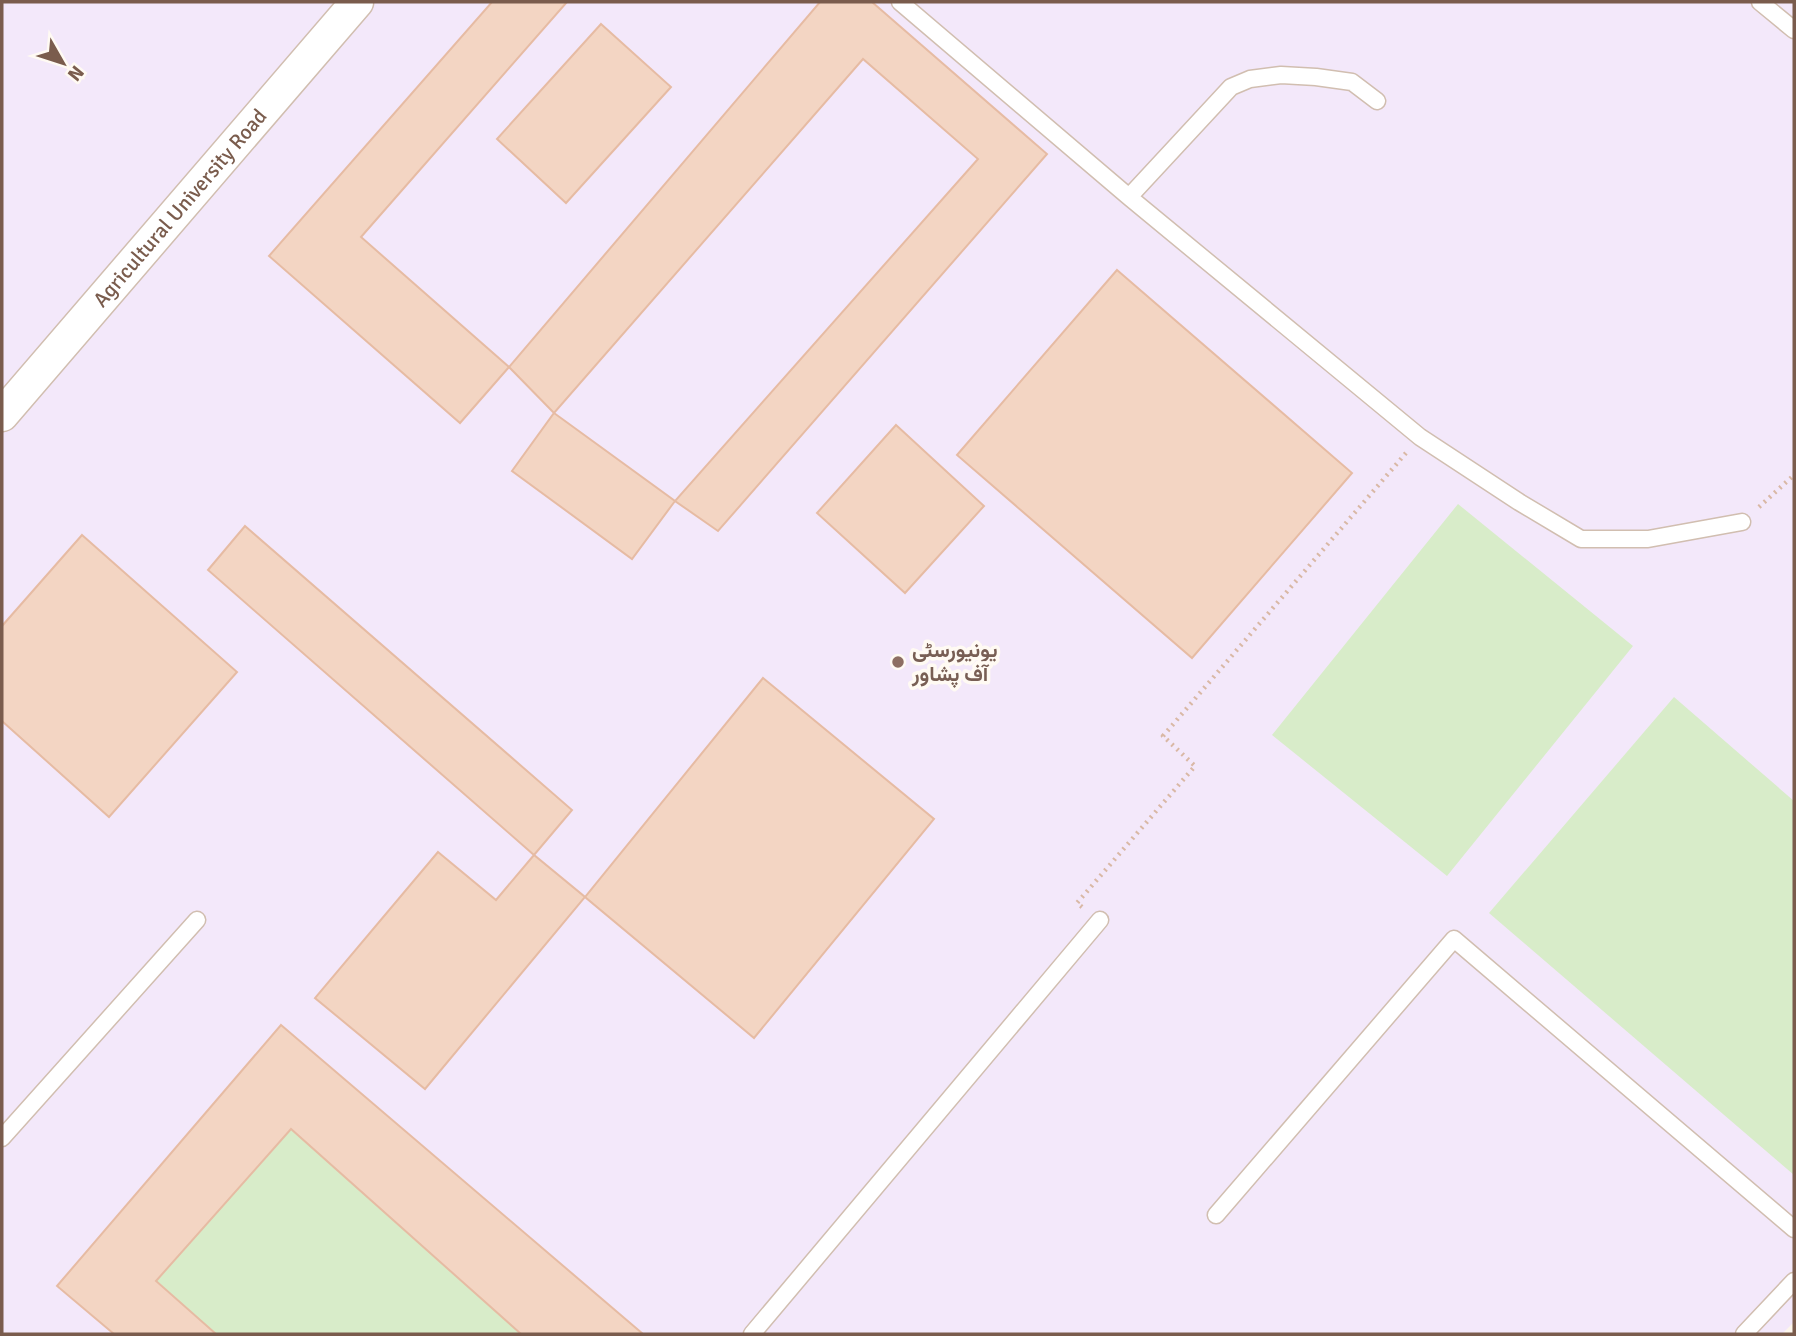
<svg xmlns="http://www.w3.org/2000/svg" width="1796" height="1336" font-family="Signika,Vazirmatn,sans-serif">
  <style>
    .education { fill: #f3e8fa }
    .green { fill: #d8ecc9 }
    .building { fill: #f3d5c3; stroke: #e6bba3; stroke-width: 2 }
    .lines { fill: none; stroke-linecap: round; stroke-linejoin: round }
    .service-casing { stroke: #d1beb0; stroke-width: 19 }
    .minor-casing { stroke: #d1beb0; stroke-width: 35 }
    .path { stroke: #d9b8a5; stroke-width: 4.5; stroke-dasharray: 2 5; stroke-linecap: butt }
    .service { stroke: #fff; stroke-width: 16 }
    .minor { stroke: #fff; stroke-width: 32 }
    .education-dot { fill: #8d6e63; stroke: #fffaf3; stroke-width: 2.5 }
    .labels { text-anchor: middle; stroke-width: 7; stroke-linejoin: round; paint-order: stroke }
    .street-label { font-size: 21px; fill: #7a5c4d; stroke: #fffaf3 }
    .education-label { font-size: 21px; font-weight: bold; fill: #785e54; stroke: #fffaf3; text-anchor: start }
  </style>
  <rect width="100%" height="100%" fill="#fdf6ec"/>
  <path class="education" d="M2,2H1794V1322L1782,1334H2Z"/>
  <path class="green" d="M1458,504L1633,646L1447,876L1272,735Z
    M1674,697L1794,801V1175L1489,913Z
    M291,1129L521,1334H216L156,1281Z"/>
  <path class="building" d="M492,2H567L361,237L509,367L460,423L269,256Z
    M820,2H872L1047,154L718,531L675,501L978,159L863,59L554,413L509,367Z
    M601,24L671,87L566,203L497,139Z
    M1117,270L1352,473L1192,658L957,455Z
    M554,413L675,501L632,559L512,471Z
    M896,425L984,506L905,593L817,513Z
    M245,526L572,810L534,855L208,570Z
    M82,535L237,672L109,817L2,721V626Z
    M763,678L934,819L754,1038L585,897Z
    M438,852L496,900L534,855L585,897L425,1089L315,998Z
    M281,1025L643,1334H521L291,1129L156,1281L216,1334H114L57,1286Z"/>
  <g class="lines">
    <g class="service-casing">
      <path id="service" d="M900,2L1129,197L1420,437L1519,502L1581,539H1648L1742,522
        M1760,2L1794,30
        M1129,197L1231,87L1250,79L1281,75L1316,77L1352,82L1377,101
        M2,1138L197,920
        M1216,1215L1454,939L1794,1229
        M752,1334L1100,920
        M1744,1334L1794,1281"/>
    </g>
    <g class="minor-casing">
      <g id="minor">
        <path id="s1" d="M2,415L357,2"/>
      </g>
    </g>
    <path class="path" d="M1759,507L1794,475
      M1082,907L1077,903L1195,766L1163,736L1406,453"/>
    <use href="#service" class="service"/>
    <use href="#minor" class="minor"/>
  </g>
  <circle class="education-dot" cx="898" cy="662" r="7"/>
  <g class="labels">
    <g class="street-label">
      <text dy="7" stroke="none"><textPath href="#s1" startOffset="273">Agricultural University Road</textPath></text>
    </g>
    <g class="education-label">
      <text x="912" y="657">یونیورسٹی<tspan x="912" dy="24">آف پشاور</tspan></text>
    </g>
  </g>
  <rect width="1796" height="1336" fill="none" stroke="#7a5c4d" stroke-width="7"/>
  <g transform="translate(63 63) rotate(129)" stroke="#fffaf3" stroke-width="5" paint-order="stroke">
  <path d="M0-5L12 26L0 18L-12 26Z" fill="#7a5c4d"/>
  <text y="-10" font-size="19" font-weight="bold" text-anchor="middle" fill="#7a5c4d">N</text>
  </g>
</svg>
